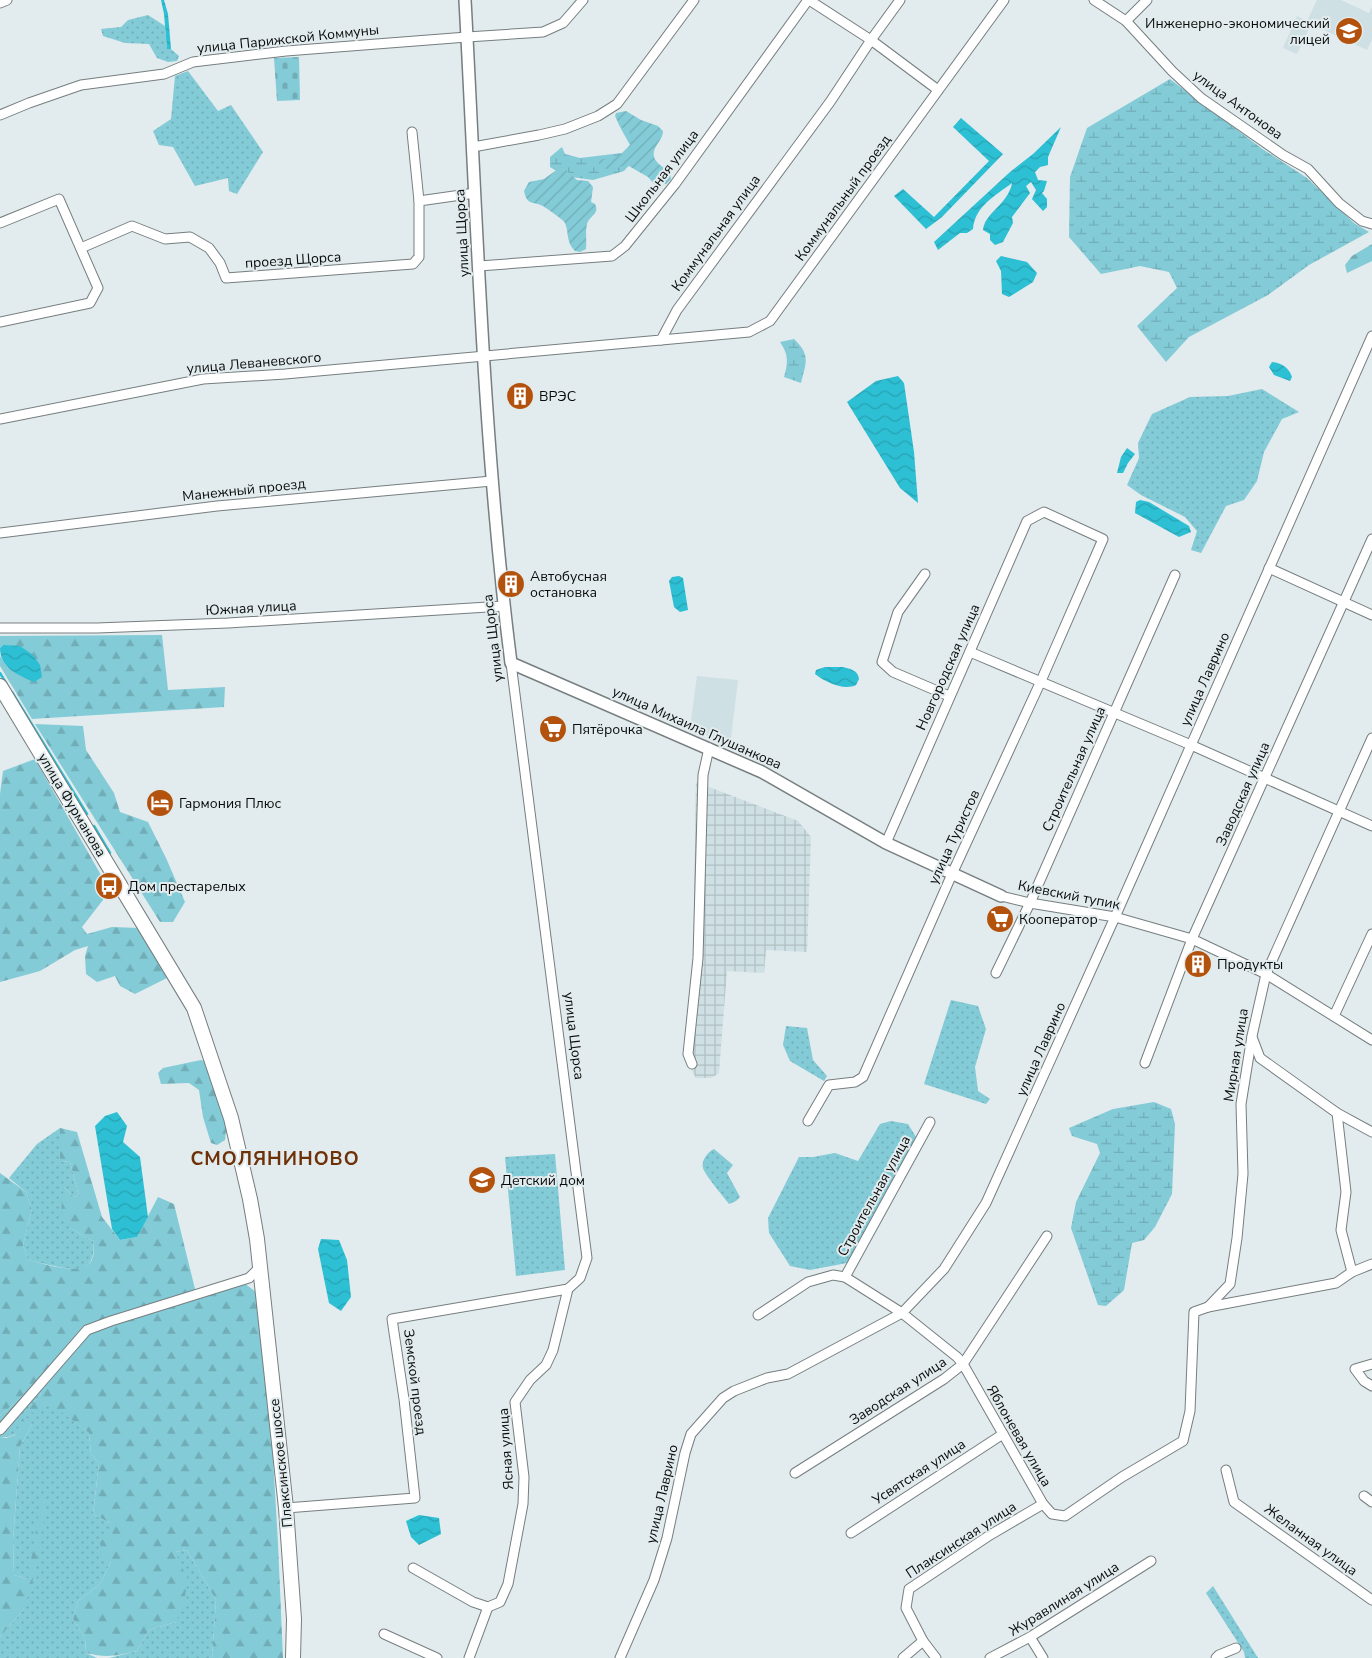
<svg xmlns="http://www.w3.org/2000/svg" width="1372" height="1658" viewBox="0 0 1372 1658" font-family="'Nunito Sans',sans-serif">
  <defs>
    <pattern id="industrial-grid" width="8" height="8" patternUnits="userSpaceOnUse" patternTransform="scale(1.25)"><rect width="8" height="8" fill="#cee0e3"/><path d="M0 4h8M4 0v8" fill="none" stroke="#b0bfc2"/></pattern>
    <pattern id="grass-dots" width="8" height="8" patternUnits="userSpaceOnUse" patternTransform="scale(1.25)"><rect width="8" height="8" fill="#83cbd7"/><path d="M2 2h.1M6 6h.1" fill="none" stroke="#70adb7" stroke-width="1.8" stroke-linecap="round"/></pattern>
    <pattern id="forest-firs" width="22" height="20" patternUnits="userSpaceOnUse" patternTransform="scale(1.25)"><rect width="22" height="20" fill="#83cbd7"/><path d="M5 1l3.5 6h-7zM16 11l3.5 6h-7z" fill="#70adb7"/></pattern>
    <pattern id="wetland-marsh" width="20" height="14" patternUnits="userSpaceOnUse" patternTransform="scale(1.25)"><rect width="20" height="14" fill="#83cbd7"/><path d="M1 5h8M5 5V1M11 12h8M15 12V8" fill="none" stroke="#70adb7"/></pattern>
    <pattern id="cemetery-stones" width="16" height="16" patternUnits="userSpaceOnUse" patternTransform="scale(1.25)"><rect width="16" height="16" fill="#83cbd7"/><path d="M2 7V4a2 2 0 0 1 4 0v3zM10 15v-3a2 2 0 0 1 4 0v3z" fill="#70adb7"/></pattern>
    <pattern id="garden-furrows" width="10" height="10" patternUnits="userSpaceOnUse" patternTransform="scale(1.25)"><rect width="10" height="10" fill="#83cbd7"/><path d="M-1 1l2-2M0 10L10 0M9 11l2-2" fill="none" stroke="#70adb7"/></pattern>
    <pattern id="water-waves" width="16" height="10" patternUnits="userSpaceOnUse" patternTransform="scale(1.25)"><rect width="16" height="10" fill="#2dbfd3"/><path d="M0 5q4-4 8 0t8 0" fill="none" stroke="#27a3b4"/></pattern>
  </defs>
  <rect width="100%" height="100%" fill="#e2ebed"/>
  <g fill="#cee0e3">
    <path d="M1317,0H1341L1369,13L1372,7V39L1367,50L1311,24L1297,54L1283,48L1297,16L1307,21Z"/>
    <path d="M697,676L738,680L730,746L690,728Z"/>
  </g>
  <path fill="url(#industrial-grid)" d="M696,782L798,821L811,837L807,952L766,950L764,973L727,971L719,1073L711,1078H696L683,1054L693,976Z"/>
  <g fill="url(#grass-dots)">
    <path d="M148,15L165,26L167,49H171L179,56L177,61L168,62L157,58L149,44L125,43L103,36L101,29L121,27L128,20Z"/>
    <path d="M188,71L218,111L231,105L263,152L237,194L229,191L228,178L195,186L173,147L159,145L153,131L171,119L175,76Z"/>
    <path d="M1262,389L1299,412L1282,419L1264,452L1257,481L1244,500L1226,506L1201,553L1191,550L1197,531L1185,517L1141,495L1127,485L1139,458L1138,443L1152,414L1190,397L1228,396Z"/>
    <path d="M951,1000L978,1006L986,1029L975,1067L978,1091L990,1099L986,1104L924,1084Z"/>
    <path d="M786,1026L807,1028L813,1060L827,1076L824,1081L790,1061L783,1045Z"/>
    <path d="M891,1121L908,1124L916,1137L847,1263L810,1270L790,1266L769,1233L768,1218L799,1157H813L835,1153L858,1161L880,1124Z"/>
    <path d="M60,1128V1161L70,1162L79,1196L74,1197L64,1187L70,1228L93,1241C95,1252 93,1267 79,1269C71,1271 37,1262 28,1260L23,1245L32,1209L26,1192L9,1178L37,1144Z"/>
    <path d="M714,1149L733,1165L727,1173L740,1197L736,1201L729,1204C723,1196 705,1175 703,1168C701,1160 708,1152 714,1149Z"/>
    <path d="M555,1154L565,1270L516,1276L505,1157Z"/>
    <path d="M33,1386L41,1394L28,1410L50,1402L89,1433L91,1454L99,1463L93,1514L110,1523L111,1561L101,1583L78,1601L73,1619L85,1638L86,1653L97,1658H0V1637L23,1610L41,1499L28,1579L14,1575L13,1540L20,1447L32,1424C22,1430 12,1439 0,1437V1416Z"/>
    <path d="M187,1550L216,1600L212,1658H109L137,1651L149,1630L176,1622L175,1552Z"/>
    <path d="M1213,1586L1258,1658H1245L1244,1652L1206,1593Z"/>
  </g>
  <g fill="url(#forest-firs)">
    <path d="M1372,244V261L1347,273L1345,265L1352,256Z"/>
    <path d="M162,635L168,690L225,687L224,707L32,719L0,666V656L8,668L3,645L0,648V636Z"/>
    <path d="M35,724L83,726L86,750L114,793L120,812L148,822L166,858L185,902L173,922H160Z"/>
    <path d="M35,759L110,891L82,927L87,934L112,927L139,928L169,977L135,994L120,986L115,976L97,982L86,974L85,956L88,946L75,950L40,971L0,982V794L3,771Z"/>
    <path d="M201,1060L208,1062L227,1123L225,1140L217,1145L211,1143L203,1117L199,1090L189,1083L161,1084L158,1073L163,1068Z"/>
    <path d="M60,1128L77,1132L102,1217L120,1240L137,1237L158,1197L174,1204L196,1293L244,1283L256,1292L265,1318L278,1544L283,1658H212L216,1600L187,1550L175,1552L188,1580L183,1606L176,1622L149,1630L137,1651C117,1656 106,1658 86,1653L85,1638L73,1619L78,1601L101,1583L111,1561L102,1557L100,1542L109,1533L110,1523L93,1514L99,1463L91,1454L89,1433L50,1403L37,1415L28,1410L41,1394L33,1386L0,1416V1173L26,1192L32,1209L23,1245L28,1260C52,1265 101,1285 93,1241L70,1228L61,1211L64,1187L74,1197L79,1196L70,1162L60,1161Z"/>
    <path d="M29,1418L32,1424L20,1447L13,1540L14,1575L28,1579L41,1499L47,1501L32,1584L23,1610L0,1637V1437L6,1438L15,1435L22,1419Z"/>
  </g>
  <g fill="url(#wetland-marsh)">
    <path d="M1170,79L1261,148L1307,178L1354,223L1369,232L1309,265L1268,295L1189,337L1166,362L1137,326L1177,288L1169,272L1140,266L1101,274L1069,237L1070,177L1087,128Z"/>
    <path d="M620,127L631,131L633,161L624,171L593,180L564,176L550,167V157L562,147L565,154L580,158L622,153L630,145Z"/>
    <path d="M794,339C811,355 806,363 801,383L784,377C788,363 789,355 780,342Z"/>
    <path d="M1154,1102L1171,1109L1175,1124L1172,1194L1155,1227L1144,1240L1132,1243L1124,1290L1106,1306L1098,1305L1071,1228L1076,1202L1100,1153L1097,1144L1072,1136L1069,1128L1113,1109Z"/>
  </g>
  <path fill="url(#cemetery-stones)" d="M299,57L300,100L277,101L274,58Z"/>
  <g fill="url(#garden-furrows)">
    <path d="M626,111L641,120L658,126L663,131C663,142 647,150 657,162C660,166 666,168 670,173L671,179L666,184L655,185L648,177L627,165C617,167 607,174 599,164V160L622,155L630,149L631,139L629,131L620,127L615,116L616,113Z"/>
    <path d="M558,169L566,170L577,180L588,181L593,187L591,202L595,204C600,214 590,215 587,224C585,232 587,241 586,249L580,252L575,251C566,243 569,232 565,223C564,220 546,208 543,206C533,201 527,206 524,191L529,182L544,179Z"/>
  </g>
  <g fill="url(#water-waves)">
    <path d="M161,0H164L168,14L171,49H167L164,14Z"/>
    <path d="M961,118L1003,154L942,217L926,229L894,196L903,189L934,217L989,161L953,127Z"/>
    <path d="M1061,127L1048,157V165L1040,167L1035,172L1038,180L1047,181L1044,191L1042,193L1047,199V207L1043,211L1032,199L1036,190L1031,182L1026,186L1030,193L1012,217L1013,223L1003,242L995,245L990,240V234L983,230C985,212 1008,205 1012,183C995,196 975,206 973,229L967,233H960L938,250L934,242L1010,172L1033,154Z"/>
    <path d="M1001,256L1027,262L1037,273L1033,282L1009,297L1002,294L1001,271L996,261Z"/>
    <path d="M1272,362C1282,363 1289,368 1292,377L1290,381L1274,375L1269,367Z"/>
    <path d="M898,376L904,383L914,452L918,503L900,488L847,402L876,381Z"/>
    <path d="M1127,448L1135,454L1128,463L1123,473H1117L1121,457Z"/>
    <path d="M1140,500L1149,502L1189,526L1191,532L1179,537L1135,513L1136,502Z"/>
    <path d="M679,576L683,578L688,610L680,612L674,607L669,581L672,577Z"/>
    <path d="M3,645L20,646L33,655L40,665L42,677L34,682C18,675 0,668 0,648Z"/>
    <path d="M843,667C850,669 858,670 859,679L856,685C844,691 825,682 815,674L816,670L825,667Z"/>
    <path d="M117,1112L127,1126L123,1142L140,1157L148,1217L137,1237L120,1240L112,1229L95,1126L105,1116Z"/>
    <path d="M321,1239L339,1240L347,1260L351,1297L341,1311L329,1303L318,1249Z"/>
    <path d="M419,1515L439,1518L441,1534L419,1545L411,1537L406,1521Z"/>
  </g>
  <g fill="none" stroke-linecap="round" stroke-linejoin="round">
    <g stroke="#2dbfd3" stroke-width="2.5">
      <path d="M0,673L6,683"/>
      <path d="M12,692L87,814"/>
      <path d="M94,826L110,853"/>
    </g>
    <g stroke="#767e7f" stroke-width="11">
      <g id="minor">
        <path d="M809,0L871,40L938,90"/>
        <path d="M1094,0L1126,21L1172,71L1201,98L1283,155L1308,169L1339,203L1362,221L1372,224"/>
        <path d="M0,3L7,0"/>
        <path d="M1126,21L1147,0"/>
        <path d="M0,115L29,103L81,85L164,74L193,62L286,51L467,37L543,32L563,23L583,0"/>
        <path d="M412,132L419,201"/>
        <path d="M473,147L539,135L565,129L598,116L617,104L694,0"/>
        <path d="M0,223L59,199L98,288L90,303L0,322"/>
        <path d="M81,248L132,226L165,239L190,237L209,248L220,263L226,278L413,264L419,257V201L475,193"/>
        <path d="M479,266L612,256L625,246L675,184L808,0"/>
        <path d="M661,340L749,332L770,321L1004,0"/>
        <path d="M0,419L203,379L285,374L661,340L677,310L830,102L871,40L900,0"/>
        <path d="M0,533L217,506L492,481"/>
        <path d="M1269,568L1372,615"/>
        <path d="M925,574L898,612L882,662L893,672L949,696"/>
        <path d="M0,628H97L228,623L504,606"/>
        <path d="M970,652L1191,745L1372,826"/>
        <path d="M1001,896L1030,903L1115,917L1192,939L1266,974L1372,1040"/>
        <path d="M996,973L1030,903L1175,575"/>
        <path d="M1334,1016L1372,934"/>
        <path d="M1252,1037L1260,1058L1337,1113L1372,1132"/>
        <path d="M1145,1063L1192,939L1372,539"/>
        <path d="M692,1064L688,1054L698,958L703,775L709,748"/>
        <path d="M1337,1113L1346,1192L1341,1230L1352,1272"/>
        <path d="M808,1121L829,1085L855,1082L863,1077L952,874L1041,681L1103,539L1044,512L1027,521C980,628 933,735 886,843"/>
        <path d="M845,1277L902,1313L957,1357L963,1364L1043,1504L1052,1514L1065,1516L1122,1477L1183,1441L1190,1411L1194,1312L1208,1307L1230,1284L1237,1238L1243,1174L1241,1104L1252,1036L1266,974L1372,738"/>
        <path d="M1208,1307L1336,1283L1352,1272L1372,1264"/>
        <path d="M758,1315L808,1282L833,1275L845,1277L930,1122"/>
        <path d="M1372,1364L1355,1369L1364,1381L1372,1386"/>
        <path d="M0,1430L87,1330L111,1321L249,1278L260,1267"/>
        <path d="M1226,1470L1234,1502L1372,1600"/>
        <path d="M795,1473L944,1379L963,1364L1047,1236"/>
        <path d="M1364,1496L1372,1502"/>
        <path d="M286,1508L415,1498L404,1399L392,1319L568,1289"/>
        <path d="M851,1533L1003,1434"/>
        <path d="M413,1568L473,1602L488,1607"/>
        <path d="M488,1607L500,1602L508,1584L523,1504L524,1477L515,1402L530,1380L546,1365L553,1350L568,1289L580,1278L587,1258L511,663"/>
        <path d="M384,1634L437,1658"/>
        <path d="M1030,1637L1043,1658"/>
        <path d="M469,1658L488,1607"/>
        <path d="M620,1658L654,1580L667,1538L685,1453L691,1434L723,1398L734,1391L767,1378L788,1374L902,1313L944,1269L986,1203L1115,917L1372,336"/>
        <path d="M903,1658L923,1641"/>
        <path d="M936,1658L923,1641L906,1608L909,1589L990,1535L1043,1504"/>
        <path d="M990,1658L1030,1637L1151,1561"/>
        <path d="M1216,1658L1219,1655L1236,1648"/>
      </g>
    </g>
    <g stroke="#767e7f" stroke-width="14">
      <path id="tertiary" d="M465,0C477,221 483,443 511,663L762,772L886,843L1001,896"/>
    </g>
    <g stroke="#767e7f" stroke-width="16">
      <path id="secondary" d="M0,686L194,1008L231,1118L250,1199L257,1239L286,1508L294,1619L293,1658"/>
    </g>
    <use href="#minor" stroke="#fff" stroke-width="9"/>
    <use href="#tertiary" stroke="#fff" stroke-width="11"/>
    <use href="#secondary" stroke="#fff" stroke-width="14"/>
  </g>
  <defs>
    <g id="school-disc" transform="scale(1.4375)"><circle r="9.5" fill="#b3520d" stroke="#e2ebed"/><path d="M0-5L7-2L0 1L-7-2ZM-4 1L0 2.5L4 1V4Q0 6-4 4Z" fill="#fff"/></g>
    <g id="building-disc" transform="scale(1.4375)"><circle r="9.5" fill="#b3520d" stroke="#e2ebed"/><path d="M-4-6H4V6H1V3H-1V6H-4ZM-2.5-4.3h1.7v1.8h-1.7ZM.8-4.3h1.7v1.8H.8ZM-2.5-1h1.7V.8h-1.7ZM.8-1h1.7V.8H.8Z" fill="#fff"/></g>
    <g id="supermarket-disc" transform="scale(1.4375)"><circle r="9.5" fill="#b3520d" stroke="#e2ebed"/><path d="M-6-5.5h2.5l.6 2H6L4.5 2H-2.5L-4.4-4H-6ZM-1.5 3.2a1.3 1.3 0 1 0 .1 0ZM3 3.2a1.3 1.3 0 1 0 .1 0Z" fill="#fff"/></g>
    <g id="hotel-disc" transform="scale(1.4375)"><circle r="9.5" fill="#b3520d" stroke="#e2ebed"/><path d="M-6-4.5h1.5V1H6V5H4.5V3h-9V5H-6ZM-4 0a1.8 1.8 0 1 1 3.6 0ZM.5 0V-2.5h3Q6-2.5 6 0Z" fill="#fff"/></g>
    <g id="bus-disc" transform="scale(1.4375)"><circle r="9.5" fill="#b3520d" stroke="#e2ebed"/><path d="M-5-6H5V4H4V6H2V4H-2V6H-4V4H-5ZM-3.5-4V0h7V-4ZM-3.5 1.2v1.5H-2V1.2ZM2 1.2v1.5H3.5V1.2Z" fill="#fff"/></g>
  </defs>
  <g fill-rule="evenodd">
    <use href="#school-disc" x="1349" y="31"/>
    <use href="#building-disc" x="520" y="396"/>
    <use href="#building-disc" x="511" y="584"/>
    <use href="#supermarket-disc" x="553" y="729"/>
    <use href="#hotel-disc" x="160" y="803"/>
    <use href="#bus-disc" x="109" y="886"/>
    <use href="#supermarket-disc" x="1000" y="919"/>
    <use href="#building-disc" x="1198" y="964"/>
    <use href="#school-disc" x="482" y="1180"/>
  </g>
  <g text-anchor="middle" dominant-baseline="central" stroke-width="4" stroke-linejoin="round" paint-order="stroke">
    <g font-size="14" fill="#090c0c" stroke="#e2ebed" text-anchor="start">
      <text x="1330" y="23" text-anchor="end">Инженерно-экономический<tspan x="1330" dy="16">лицей</tspan></text>
      <text x="539" y="396">ВРЭС</text>
      <text x="530" y="576">Автобусная<tspan x="530" dy="16">остановка</tspan></text>
      <text x="572" y="729">Пятёрочка</text>
      <text x="179" y="803">Гармония Плюс</text>
      <text x="128" y="886">Дом престарелых</text>
      <text x="1019" y="919">Кооператор</text>
      <text x="1217" y="964">Продукты</text>
      <text x="501" y="1180">Детский дом</text>
    </g>
    <g font-size="14" fill="#090c0c" stroke="#e2ebed">
      <text transform="translate(288 39) rotate(-6)">улица Парижской Коммуны</text>
      <text transform="translate(1238 105) rotate(36)">улица Антонова</text>
      <text transform="translate(662 176) rotate(-53)">Школьная улица</text>
      <text transform="translate(843 198) rotate(-54)">Коммунальный проезд</text>
      <text transform="translate(462 233) rotate(-93)">улица Щорса</text>
      <text transform="translate(716 233) rotate(-54)">Коммунальная улица</text>
      <text transform="translate(293 260) rotate(-4)">проезд Щорса</text>
      <text transform="translate(254 363) rotate(-5)">улица Леваневского</text>
      <text transform="translate(244 490) rotate(-6)">Манежный проезд</text>
      <text transform="translate(251 608) rotate(-3)">Южная улица</text>
      <text transform="translate(493 638) rotate(-97)">улица Щорса</text>
      <text transform="translate(948 667) rotate(-66)">Новгородская улица</text>
      <text transform="translate(1205 679) rotate(-66)">улица Лаврино</text>
      <text transform="translate(697 728) rotate(24)">улица Михаила Глушанкова</text>
      <text transform="translate(1074 769) rotate(-66)">Строительная улица</text>
      <text transform="translate(1243 794) rotate(-66)">Заводская улица</text>
      <text transform="translate(72 805) rotate(59)">улица Фурманова</text>
      <text transform="translate(954 837) rotate(-65)">улица Туристов</text>
      <text transform="translate(1069 895) rotate(11)">Киевский тупик</text>
      <text transform="translate(574 1036) rotate(83)">улица Щорса</text>
      <text transform="translate(1041 1049) rotate(-66)">улица Лаврино</text>
      <text transform="translate(1236 1055) rotate(-81)">Мирная улица</text>
      <text transform="translate(874 1196) rotate(-61)">Строительная улица</text>
      <text transform="translate(415 1382) rotate(83)">Земской проезд</text>
      <text transform="translate(898 1391) rotate(-33)">Заводская улица</text>
      <text transform="translate(1019 1436) rotate(60)">Яблоневая улица</text>
      <text transform="translate(506 1449) rotate(-94)">Ясная улица</text>
      <text transform="translate(281 1463) rotate(-96)">Плаксинское шоссе</text>
      <text transform="translate(919 1472) rotate(-33)">Усвятская улица</text>
      <text transform="translate(662 1494) rotate(-77)">улица Лаврино</text>
      <text transform="translate(961 1540) rotate(-33)">Плаксинская улица</text>
      <text transform="translate(1311 1540) rotate(36)">Желанная улица</text>
      <text transform="translate(1064 1599) rotate(-32)">Журавлиная улица</text>
    </g>
    <g font-size="19" font-weight="bold" letter-spacing="1" fill="#6e3107" stroke="#e2ebed">
      <text x="275" y="1159">СМОЛЯНИНОВО</text>
    </g>
  </g>
</svg>
